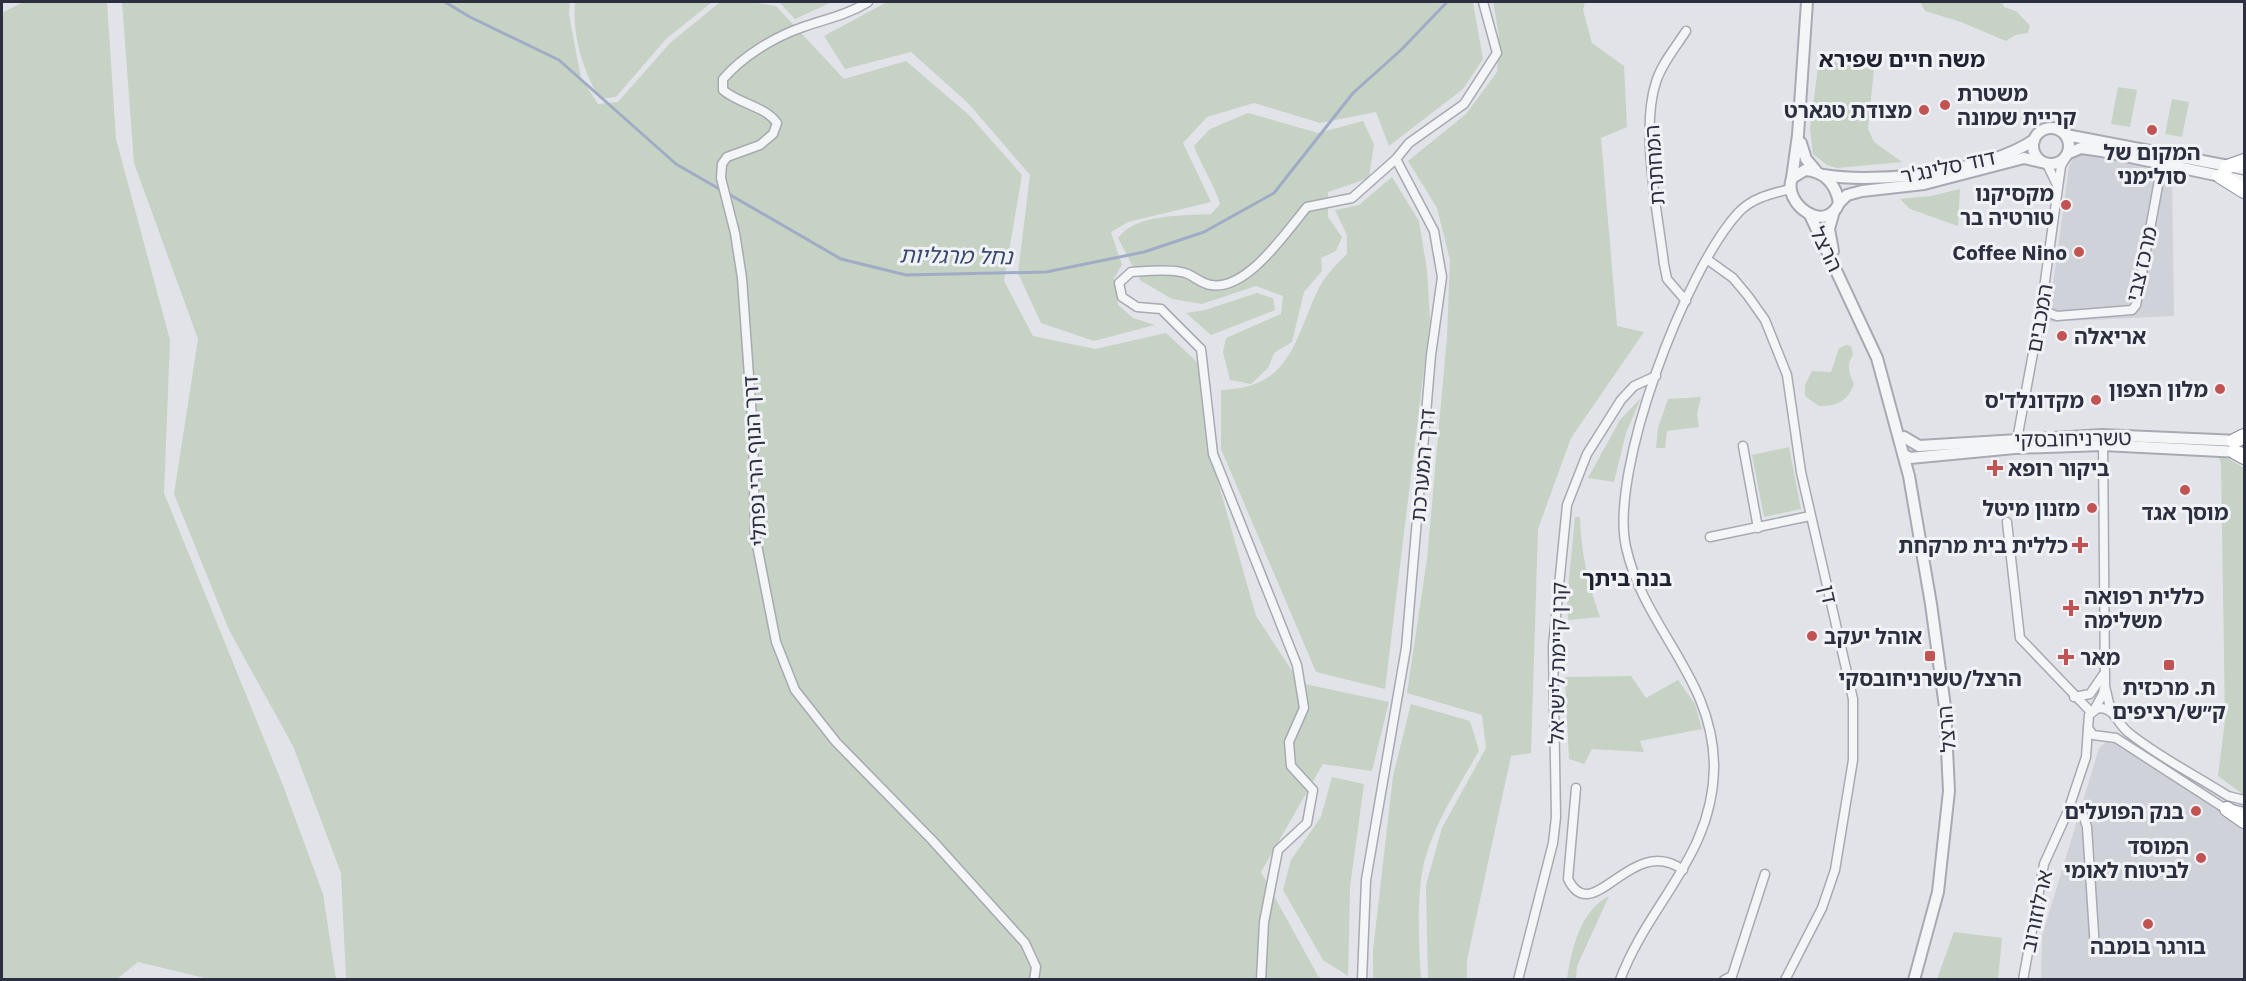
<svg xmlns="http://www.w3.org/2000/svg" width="2246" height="981" viewBox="0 0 2246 981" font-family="'IBM Plex Sans','Noto Sans Hebrew',sans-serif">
  <rect width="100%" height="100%" fill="#e2e3e9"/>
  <g fill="#d0d2da">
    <path d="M2088,152L2172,171L2174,316L2045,322L2051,299L2069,167L2076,154Z"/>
    <path d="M2110,739L2187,785L2228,814L2244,831V979L2041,980L2042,936L2099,748Z"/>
  </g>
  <g fill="#c5d2c4">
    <path d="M23,2H107L116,139L170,340L164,493L284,788L323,894L336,979H209L138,962L117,979H2V13Z"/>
    <path d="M122,2H570L569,15L581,78L598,104L618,102L670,43L720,2H751L776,6L844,79L906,61L969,115L1022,175L1004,281L1033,336L1095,349L1166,333L1198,363L1209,450L1256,616L1300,683L1389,702L1372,771L1323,764L1261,872L1318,976L1323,979H346L341,873L293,746L229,630L174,494L198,339L134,163Z"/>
    <path d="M575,2H712L666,39L616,97L600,99C583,71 572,35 575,2Z"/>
    <path d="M779,2H832L795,19Z"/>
    <path d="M887,2H1473L1483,59L1463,89L1389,146L1376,112L1320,123L1254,103L1207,117L1183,143L1211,202L1128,222L1111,232L1122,265L1114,278L1118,305L1133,318L1155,325L1094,341L1041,323L1018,273L1030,175L968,103L911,52L845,69L824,36Z"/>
    <path d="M1493,2H1585L1583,10L1592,43L1624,66L1627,127L1601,138L1617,326L1644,332L1571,438L1538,529L1531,753L1511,756L1467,960V979H1428L1426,885L1442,828L1486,748L1482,715L1407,693L1427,559L1447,337L1450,260L1437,208L1408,161L1466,114L1497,72L1499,36Z"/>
    <path d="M1920,2H2002L2004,7L2016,11L2030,26L2028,33L2015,35L2006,41L1961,22L1925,11Z"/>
    <path d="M1819,60L1874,69L1868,129L1874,142L1902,162L1837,168L1827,165L1813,154L1810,129Z"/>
    <path d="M2118,87L2137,90L2130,127L2111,124Z"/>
    <path d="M2172,99L2189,102L2182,137L2165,134Z"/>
    <path d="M1248,113L1318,133L1363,121L1374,144L1369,178L1328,192V217L1342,237L1336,251L1321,258L1322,271L1304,292L1292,342L1274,353L1268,368L1251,384L1230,380L1223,352L1226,338L1281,314L1283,296L1256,286L1202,304L1172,299L1140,280L1118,238C1137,213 1182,216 1211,214L1220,204C1214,183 1201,166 1194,146L1210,129Z"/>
    <path d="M1392,177L1419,221L1427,270L1430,320L1385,689L1316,672L1221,449V390C1288,388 1293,346 1316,294C1323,278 1335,265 1347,254V235L1335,210L1359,205Z"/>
    <path d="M1960,189L1958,226L1910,209L1900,199L1931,196Z"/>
    <path d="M1257,293L1273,298L1275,310L1211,335L1186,313L1205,310Z"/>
    <path d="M1846,345L1851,346L1853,355C1846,364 1849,374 1854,384C1848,401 1836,407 1819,406L1805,396V385L1812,371L1831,372L1839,348Z"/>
    <path d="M1701,397L1697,414L1699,427L1667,431L1665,448H1656L1658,428L1668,399Z"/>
    <path d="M1641,398L1626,433L1614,482L1588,478L1620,420Z"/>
    <path d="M1789,447L1801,509L1764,517L1752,455Z"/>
    <path d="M2219,457L2229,459L2244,468V795L2218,776L2225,720L2221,464Z"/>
    <path d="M1575,517H1580C1581,553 1588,583 1600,617L1568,620L1567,598Z"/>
    <path d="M1631,676L1646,698L1678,680L1695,704L1702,729L1640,741L1644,752L1592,749L1584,764L1569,759L1565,677Z"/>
    <path d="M1411,704L1470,721L1479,751C1459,786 1434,823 1424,863C1416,897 1419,945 1421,979H1373V950L1393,776Z"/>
    <path d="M1332,777L1364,784L1350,887L1348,976L1323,960L1283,890L1291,860L1321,817Z"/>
    <path d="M1609,896L1577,966L1576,979H1567C1572,948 1580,911 1609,896Z"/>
    <path d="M1954,932L2002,938L1998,979H1937Z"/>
  </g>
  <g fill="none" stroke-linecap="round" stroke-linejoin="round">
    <g stroke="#a0acc5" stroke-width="3">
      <path d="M445,2L470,17L559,60L676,164L721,190"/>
      <path d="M727,193L841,259L906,275L1046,272L1144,252L1204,232L1274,193L1353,93L1401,50L1447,2"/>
    </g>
    <g stroke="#a7a9b3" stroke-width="11">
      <g id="minor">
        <path d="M868,2C847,15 826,19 803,27C774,37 743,56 723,79V90C739,104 765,106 777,123L773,134L760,145L727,157L722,164L721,178L735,233L742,278L753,432L755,535L776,642L795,690L836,742L932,840L1025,943L1036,967L1034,980"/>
        <path d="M2047,164L2057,185"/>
        <path d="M1708,260L1733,278L1748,296L1765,320L1787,375L1801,472L1853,699V760L1835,870L1822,908L1785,980"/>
        <path d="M1686,301L1667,279L1664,264C1658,214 1640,130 1656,82C1662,63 1676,47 1686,31"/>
        <path d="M2041,310L2057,316L2132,310L2136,305L2162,164"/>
        <path d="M2016,445L2041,310L2061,166L2065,159"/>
        <path d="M1743,446L1758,528"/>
        <path d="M2007,522L2020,638L2091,712"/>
        <path d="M1710,537L1810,516"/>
        <path d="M2105,686L2111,712"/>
        <path d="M2074,697L2090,694L2103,675"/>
        <path d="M2094,710L2103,694L2105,683L2103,441"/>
        <path d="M1576,788L1568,879C1593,930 1631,832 1683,870"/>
        <path d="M2244,800L2228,796C2195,775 2159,757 2129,733C2117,724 2115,707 2098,708L2089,715L2088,728L2093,735L2116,738L2221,806L2244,812"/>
        <path d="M2068,811L2084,817L2087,827L2095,949"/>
        <path d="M1261,980L1264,922L1278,850L1307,823L1313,790L1291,766L1289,742L1304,708L1297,665L1213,454L1201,349L1161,309L1137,307L1122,297L1119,283L1131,272C1147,271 1165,269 1181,272C1192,273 1200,284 1211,285C1247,291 1286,232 1307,207L1352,198L1396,159"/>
        <path d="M1362,980L1366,880L1406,648L1431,355L1442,277L1434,231L1396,159L1409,143L1464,104L1497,53L1483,2"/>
        <path d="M1518,980L1553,843L1556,817L1553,646L1567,505L1587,454L1621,400L1634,386L1656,376"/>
        <path d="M1620,980C1649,902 1713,856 1714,767C1714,678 1644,629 1626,547C1609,471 1685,271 1738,213C1752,198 1770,194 1790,189"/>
        <path d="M1724,980L1732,976L1765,874"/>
        <path d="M2023,980L2044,864L2068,811L2086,757L2088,728"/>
      </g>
    </g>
    <g stroke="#a7a9b3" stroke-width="14">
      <g id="tertiary">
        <circle cx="2051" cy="146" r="18"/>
        <path d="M2066,135L2244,169"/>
        <path d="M1801,143L1806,159L1816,171"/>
        <path d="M2069,153L2081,148L2102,151L2244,181"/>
        <path d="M1805,170C1824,171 1836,184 1839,203C1826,235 1782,204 1792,178Z"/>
        <path d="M1823,175C1878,184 1987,172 2034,140"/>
        <path d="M1792,178L1798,135L1807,2"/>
        <path d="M1839,203L1847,195L1862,191L1924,184L2024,158L2041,162"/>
        <path d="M1810,215L1877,358L1909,476L1931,604L1945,707L1949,791L1938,892L1914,980"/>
        <path d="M1833,251L1829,229L1834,211"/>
        <path d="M1904,437L1919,446L2102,435L2239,441"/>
        <path d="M1903,454L1910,458L2015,448L2103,445L2240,452"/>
      </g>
    </g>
    <g stroke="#8a8f9e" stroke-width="16">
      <g id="trunk">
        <path d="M2227,167L2244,161"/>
        <path d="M2220,176L2244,191"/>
        <path d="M2234,441L2244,436"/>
        <path d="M2235,452L2244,457"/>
        <path d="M2227,809L2244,821"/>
      </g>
    </g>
    <use href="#minor" stroke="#f4f5f7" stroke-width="8"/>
    <use href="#tertiary" stroke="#f4f5f7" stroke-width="10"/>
    <use href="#trunk" stroke="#fff" stroke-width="14"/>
  </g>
  <g fill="#c15453" stroke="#f1f2f6" stroke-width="2">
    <circle cx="1945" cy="105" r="6"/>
    <circle cx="1924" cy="110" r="6"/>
    <circle cx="2152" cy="130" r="6"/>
    <circle cx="2066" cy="205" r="6"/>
    <circle cx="2079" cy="252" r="6"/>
    <circle cx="2062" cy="336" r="6"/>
    <circle cx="2220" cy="389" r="6"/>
    <circle cx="2096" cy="400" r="6"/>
    <path d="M1992 459h6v6h6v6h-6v6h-6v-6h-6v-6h6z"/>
    <circle cx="2185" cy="490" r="6"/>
    <circle cx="2092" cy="508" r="6"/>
    <path d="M2077 536h6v6h6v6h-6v6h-6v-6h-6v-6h6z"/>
    <path d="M2068 599h6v6h6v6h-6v6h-6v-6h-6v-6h6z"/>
    <circle cx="1812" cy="636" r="6"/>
    <rect x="1924" y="650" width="12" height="12" rx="3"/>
    <path d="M2063 648h6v6h6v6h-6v6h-6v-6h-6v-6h6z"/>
    <rect x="2163" y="659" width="12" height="12" rx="3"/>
    <circle cx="2196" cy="811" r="6"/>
    <circle cx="2201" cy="858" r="6"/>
    <circle cx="2148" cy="924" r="6"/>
  </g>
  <g text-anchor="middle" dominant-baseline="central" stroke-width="6" stroke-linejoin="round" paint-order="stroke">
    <g font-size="21" font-weight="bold" fill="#2b2f3f" stroke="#f1f2f6" text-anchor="end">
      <text x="1957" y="93" text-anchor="start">משטרת<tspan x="1957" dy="24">קריית שמונה</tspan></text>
      <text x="1912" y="110">מצודת טגארט</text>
      <text x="2152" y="152" text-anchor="middle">המקום של<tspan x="2152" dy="24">סולימני</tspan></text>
      <text x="2054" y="193">מקסיקנו<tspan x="2054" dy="24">טורטיה בר</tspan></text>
      <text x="2067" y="252">Coffee Nino</text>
      <text x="2074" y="336" text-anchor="start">אריאלה</text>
      <text x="2208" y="389">מלון הצפון</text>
      <text x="2084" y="400">מקדונלד'ס</text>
      <text x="2008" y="468" text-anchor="start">ביקור רופא</text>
      <text x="2080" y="508">מזנון מיטל</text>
      <text x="2185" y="512" text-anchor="middle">מוסך אגד</text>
      <text x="2068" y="545">כללית בית מרקחת</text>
      <text x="2084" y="596" text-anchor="start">כללית רפואה<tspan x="2084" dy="24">משלימה</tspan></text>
      <text x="1824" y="636" text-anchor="start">אוהל יעקב</text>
      <text x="2080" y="657" text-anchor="start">מאר</text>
      <text x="1930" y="678" text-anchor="middle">הרצל/טשרניחובסקי</text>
      <text x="2169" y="687" text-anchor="middle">ת. מרכזית<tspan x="2169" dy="24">ק״ש/רציפים</tspan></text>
      <text x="2184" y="811">בנק הפועלים</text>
      <text x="2189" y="846">המוסד<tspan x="2189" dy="24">לביטוח לאומי</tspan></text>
      <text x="2148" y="946" text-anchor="middle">בורגר בומבה</text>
    </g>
    <g font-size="21" fill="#2b2f3f" stroke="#f1f2f6">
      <text transform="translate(1654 165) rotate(-94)">המחתרת</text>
      <text transform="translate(1948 166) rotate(-12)">דוד סלינג'ר</text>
      <text transform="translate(1827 249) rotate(64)">הרצל</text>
      <text transform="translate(2141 264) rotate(-77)">מרכז צבי</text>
      <text transform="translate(2039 318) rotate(-80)">המכבים</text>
      <text transform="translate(2073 438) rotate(-1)">טשרניחובסקי</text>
      <text transform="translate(754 461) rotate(-93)">דרך הנוף הרי נפתלי</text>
      <text transform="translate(1422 465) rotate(-85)">דרך המערכת</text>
      <text transform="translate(1829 594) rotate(77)">דן</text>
      <text transform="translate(1557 663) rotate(-89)">קרן קיימת לישראל</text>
      <text transform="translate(1946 729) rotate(-95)">הרצל</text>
      <text transform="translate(2036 911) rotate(-78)">ארלוזורוב</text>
    </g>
    <g font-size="22" font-weight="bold" fill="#1d2130" stroke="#f1f2f6">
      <text x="1902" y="58">משה חיים שפירא</text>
      <text x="1627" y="577">בנה ביתך</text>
    </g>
    <g font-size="22" font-style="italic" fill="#3a496f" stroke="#f1f2f6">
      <text transform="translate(956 255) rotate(1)">נחל מרגליות</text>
    </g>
  </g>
  <rect width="2246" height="981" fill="none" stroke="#2b2f3f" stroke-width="6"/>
</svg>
